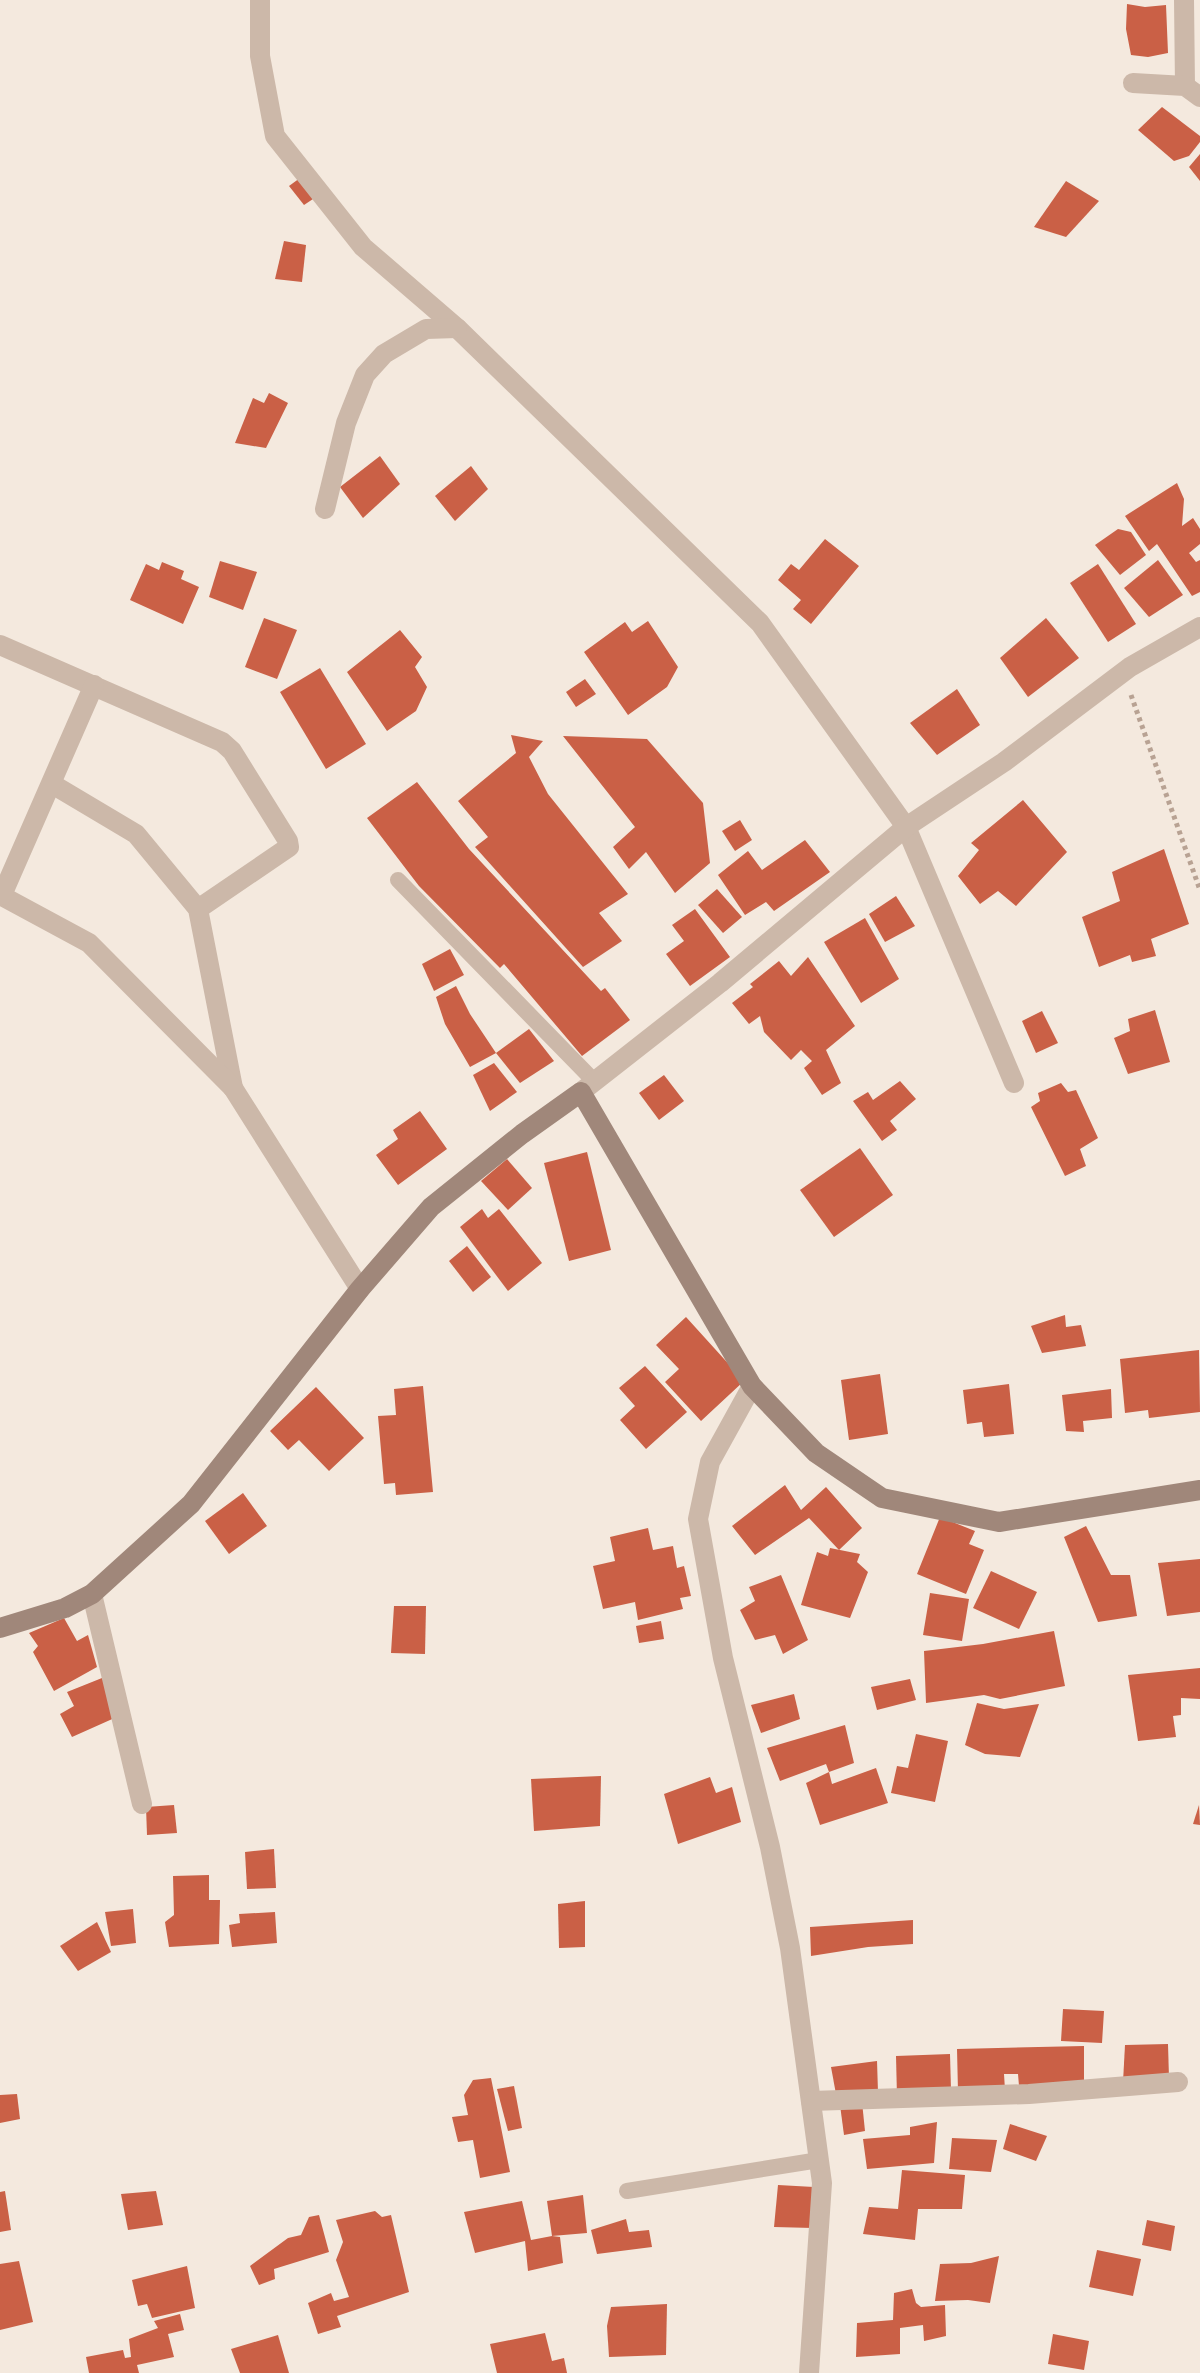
<svg xmlns="http://www.w3.org/2000/svg" width="1200" height="2373" viewBox="0 0 1200 2373" font-family="'Golos Text',sans-serif">
  <rect width="100%" height="100%" fill="#f4e9de"/>
  <g fill="#ca6046">
    <path d="M1127,4L1145,7L1166,5L1168,53L1148,57L1131,55L1126,29Z"/>
    <path d="M1162,107L1200,136V142L1189,156L1174,161L1138,130Z"/>
    <path d="M1200,154V181L1189,167Z"/>
    <path d="M300,178L316,197L304,205L289,186Z"/>
    <path d="M1066,181L1099,201L1066,237L1034,227Z"/>
    <path d="M284,241L306,245L302,282L275,279Z"/>
    <path d="M269,393L288,403L266,448L235,443L253,398L264,403Z"/>
    <path d="M380,456L400,484L363,518L340,487Z"/>
    <path d="M471,466L488,489L455,521L435,496Z"/>
    <path d="M1177,483L1184,499L1182,526L1193,518L1200,529V544L1189,553L1196,562L1200,560V592L1192,596L1157,544L1149,551L1125,516Z"/>
    <path d="M1118,529L1131,532L1146,555L1120,575L1095,545Z"/>
    <path d="M825,539L859,566L811,624L793,609L801,600L778,580L791,564L799,570Z"/>
    <path d="M1158,560L1183,595L1149,617L1124,588Z"/>
    <path d="M220,561L257,572L243,610L209,597Z"/>
    <path d="M162,562L184,571L181,579L199,587L183,624L130,600L146,564L159,570Z"/>
    <path d="M1098,564L1136,624L1108,642L1070,583Z"/>
    <path d="M264,618L297,630L277,679L245,667Z"/>
    <path d="M1046,618L1079,658L1028,697L1000,658Z"/>
    <path d="M648,621L678,667L667,687L628,715L584,652L625,622L632,632Z"/>
    <path d="M400,630L422,657L415,667L427,687L416,711L387,731L347,672Z"/>
    <path d="M320,668L366,744L326,769L280,692Z"/>
    <path d="M585,679L596,694L576,707L566,692Z"/>
    <path d="M957,689L980,725L937,755L910,723Z"/>
    <path d="M511,735L543,741L529,757L548,794L628,894L599,913L622,941L583,967L475,847L488,837L458,801L516,753Z"/>
    <path d="M563,736L647,739L703,803L710,863L675,893L646,852L629,869L613,847L635,827Z"/>
    <path d="M417,782L469,849L601,991L605,988L630,1020L582,1056L504,964L500,968L419,886L367,818Z"/>
    <path d="M1023,800L1067,852L1016,906L998,891L980,904L958,876L979,850L971,843Z"/>
    <path d="M740,820L752,840L735,851L722,831Z"/>
    <path d="M805,840L830,872L774,911L766,902L745,915L718,875L748,851L762,870Z"/>
    <path d="M1164,849L1189,924L1151,939L1156,956L1132,962L1130,955L1099,967L1082,917L1120,901L1112,872Z"/>
    <path d="M717,889L742,917L723,933L698,905Z"/>
    <path d="M896,896L915,926L885,942L869,914Z"/>
    <path d="M695,909L730,957L690,986L666,954L684,941L672,925Z"/>
    <path d="M865,918L899,979L861,1003L824,942Z"/>
    <path d="M450,949L464,975L434,991L422,964Z"/>
    <path d="M808,957L855,1026L826,1050L841,1083L822,1095L804,1068L812,1061L801,1050L791,1060L764,1032L760,1016L749,1024L732,1003L753,987L750,984L779,961L791,976Z"/>
    <path d="M456,986L470,1014L496,1053L470,1067L445,1024L436,997Z"/>
    <path d="M1155,1010L1170,1062L1128,1074L1114,1038L1130,1031L1128,1019Z"/>
    <path d="M1042,1011L1058,1043L1036,1053L1022,1021Z"/>
    <path d="M529,1029L554,1061L520,1083L496,1053Z"/>
    <path d="M494,1063L517,1092L490,1111L473,1075Z"/>
    <path d="M664,1075L684,1101L659,1120L639,1093Z"/>
    <path d="M900,1081L916,1099L890,1121L897,1130L882,1141L853,1101L868,1092L873,1100Z"/>
    <path d="M1061,1083L1068,1092L1076,1090L1098,1138L1080,1149L1086,1166L1065,1176L1031,1107L1040,1101L1038,1093Z"/>
    <path d="M420,1111L447,1149L398,1185L376,1155L398,1139L393,1130Z"/>
    <path d="M860,1148L893,1195L834,1237L800,1190Z"/>
    <path d="M587,1152L611,1250L569,1261L544,1163Z"/>
    <path d="M507,1159L532,1188L508,1210L481,1181Z"/>
    <path d="M482,1209L488,1218L499,1209L542,1263L508,1291L460,1227Z"/>
    <path d="M467,1246L491,1277L473,1292L449,1261Z"/>
    <path d="M1065,1315L1066,1327L1081,1325L1086,1346L1042,1353L1031,1326Z"/>
    <path d="M686,1317L744,1381L701,1421L665,1382L679,1369L656,1345Z"/>
    <path d="M1199,1350L1200,1412L1149,1418L1148,1410L1125,1413L1120,1359Z"/>
    <path d="M645,1366L687,1412L646,1449L620,1420L635,1406L619,1388Z"/>
    <path d="M880,1374L888,1434L849,1440L841,1380Z"/>
    <path d="M1009,1384L1014,1434L984,1437L982,1422L967,1424L963,1390Z"/>
    <path d="M423,1386L433,1492L396,1495L395,1483L384,1484L378,1416L396,1415L394,1389Z"/>
    <path d="M316,1387L364,1438L329,1471L299,1440L288,1450L270,1431Z"/>
    <path d="M1111,1389L1112,1418L1083,1421L1084,1432L1066,1431L1062,1395Z"/>
    <path d="M785,1485L801,1510L826,1487L862,1528L839,1550L809,1518L755,1555L732,1526Z"/>
    <path d="M243,1493L267,1526L229,1554L205,1521Z"/>
    <path d="M940,1517L975,1531L969,1544L984,1550L966,1594L917,1574Z"/>
    <path d="M1086,1526L1111,1575H1130L1137,1616L1098,1622L1064,1537Z"/>
    <path d="M648,1528L653,1550L673,1546L677,1568L684,1566L691,1596L680,1598L683,1609L638,1620L635,1602L603,1609L593,1566L615,1561L610,1537Z"/>
    <path d="M830,1548L860,1554L857,1562L868,1572L850,1618L801,1605L817,1552L828,1556Z"/>
    <path d="M1200,1559V1612L1167,1616L1158,1563Z"/>
    <path d="M991,1571L1037,1592L1019,1629L973,1608Z"/>
    <path d="M781,1575L808,1640L783,1654L775,1635L755,1640L740,1610L755,1601L749,1587Z"/>
    <path d="M930,1593L969,1599L962,1641L923,1635Z"/>
    <path d="M394,1606H426L425,1654L391,1653Z"/>
    <path d="M64,1618L77,1641L88,1635L97,1667L54,1691L33,1652L38,1646L29,1633Z"/>
    <path d="M661,1621L664,1639L639,1643L636,1626Z"/>
    <path d="M1054,1631L1065,1686L1000,1699L984,1695L926,1703L924,1651L983,1644Z"/>
    <path d="M1200,1668V1699L1181,1698V1715L1173,1716L1176,1737L1138,1741L1128,1675Z"/>
    <path d="M102,1678L119,1716L72,1737L60,1714L74,1706L67,1692Z"/>
    <path d="M910,1679L916,1700L877,1710L871,1687Z"/>
    <path d="M794,1694L800,1719L761,1733L751,1705Z"/>
    <path d="M977,1703L1004,1709L1039,1704L1020,1757L985,1754L965,1745Z"/>
    <path d="M845,1725L854,1763L829,1772L826,1764L780,1781L767,1748Z"/>
    <path d="M916,1734L948,1741L935,1802L891,1793L897,1766L908,1768Z"/>
    <path d="M876,1768L888,1803L820,1825L806,1783L829,1772L832,1784Z"/>
    <path d="M601,1776L600,1826L534,1831L531,1779Z"/>
    <path d="M710,1777L716,1793L732,1787L741,1822L678,1844L664,1794Z"/>
    <path d="M174,1805L177,1833L147,1835L146,1807Z"/>
    <path d="M1199,1805L1200,1825L1193,1824Z"/>
    <path d="M274,1849L276,1888L247,1889L245,1852Z"/>
    <path d="M209,1875V1900H220L219,1944L169,1947L165,1922L174,1915L173,1876Z"/>
    <path d="M585,1901V1947L559,1948L558,1904Z"/>
    <path d="M133,1909L136,1943L111,1946L105,1912Z"/>
    <path d="M275,1912L277,1943L232,1947L229,1925L240,1923L239,1914Z"/>
    <path d="M913,1920V1944L868,1947L811,1956L810,1927Z"/>
    <path d="M97,1922L111,1952L78,1971L60,1946Z"/>
    <path d="M1063,2009L1104,2011L1102,2043L1061,2041Z"/>
    <path d="M1168,2044L1169,2078L1123,2082L1125,2045Z"/>
    <path d="M1084,2046V2084L1019,2086L1018,2074H1004L1005,2090L958,2092L957,2049Z"/>
    <path d="M950,2054L951,2090L897,2097L896,2056Z"/>
    <path d="M877,2061L878,2093L836,2094L831,2067Z"/>
    <path d="M491,2078L510,2172L480,2178L473,2140L458,2142L452,2117L468,2115L464,2095L473,2080Z"/>
    <path d="M514,2086L522,2128L508,2131L497,2089Z"/>
    <path d="M17,2094L20,2119L0,2123V2095Z"/>
    <path d="M862,2102L865,2131L844,2135L840,2105Z"/>
    <path d="M937,2122L934,2163L867,2169L863,2139L910,2135V2127Z"/>
    <path d="M1010,2124L1047,2136L1036,2161L1003,2149Z"/>
    <path d="M952,2138L997,2140L991,2172L949,2169Z"/>
    <path d="M902,2170L965,2175L962,2209H918L915,2240L863,2234L869,2207L898,2209Z"/>
    <path d="M778,2185L814,2187L813,2228L774,2227Z"/>
    <path d="M5,2191L11,2230L0,2232V2192Z"/>
    <path d="M156,2191L163,2225L128,2230L121,2194Z"/>
    <path d="M583,2195L587,2233L552,2236L560,2237L563,2263L528,2271L525,2241L475,2253L464,2212L522,2201L531,2240L552,2236L547,2201Z"/>
    <path d="M375,2211L382,2217L391,2215L409,2292L337,2316L341,2327L318,2334L308,2303L331,2293L334,2301L349,2297L336,2260L343,2242L336,2220Z"/>
    <path d="M319,2215L329,2252L274,2269L275,2279L259,2285L250,2266L288,2238L301,2235L309,2217Z"/>
    <path d="M626,2219L629,2232L649,2230L652,2247L597,2254L591,2230Z"/>
    <path d="M1147,2220L1175,2226L1171,2251L1142,2245Z"/>
    <path d="M1097,2250L1141,2259L1133,2296L1089,2287Z"/>
    <path d="M999,2256L990,2303L968,2300L935,2301L940,2264L971,2263Z"/>
    <path d="M19,2261L33,2322L0,2330V2264Z"/>
    <path d="M187,2266L195,2308L152,2318L147,2304L138,2306L132,2280Z"/>
    <path d="M912,2289L916,2303L921,2307L945,2305L946,2336L924,2341L923,2325L900,2328V2354L856,2357L857,2323L893,2320L894,2293Z"/>
    <path d="M667,2304L666,2355L609,2357L607,2326L611,2307Z"/>
    <path d="M180,2314L184,2330L168,2334L174,2357L137,2365L139,2373H89L86,2357L123,2350L125,2358L131,2357L129,2339L158,2328L154,2321Z"/>
    <path d="M545,2333L552,2361L564,2358L567,2373H497L490,2344Z"/>
    <path d="M1053,2334L1089,2341L1084,2370L1048,2364Z"/>
    <path d="M278,2335L289,2373H240L231,2349Z"/>
  </g>
  <g fill="none" stroke-linecap="round" stroke-linejoin="round">
    <path stroke="#b8a293" stroke-width="5" stroke-dasharray="4 4" stroke-linecap="butt" d="M1131,695L1200,890"/>
    <g stroke="#ccb8a9" stroke-width="16">
      <path d="M398,880L594,1081"/>
      <path d="M627,2191L819,2160"/>
    </g>
    <g stroke="#ccb8a9" stroke-width="20">
      <path d="M260,0V56L275,136L363,247L457,328L760,623L906,827L1014,1083"/>
      <path d="M1184,0L1185,86"/>
      <path d="M1133,83L1185,86L1200,97"/>
      <path d="M325,509L346,423L365,375L384,354L426,329L457,328"/>
      <path d="M0,645L222,742L232,751L288,841L289,847L198,909"/>
      <path d="M52,784L136,834L198,909L233,1088"/>
      <path d="M0,895L89,943L233,1088L360,1289"/>
      <path d="M2,895L94,685"/>
      <path d="M581,1092L720,983L906,827L1004,762L1130,667L1200,627"/>
      <path d="M752,1386L710,1462L698,1519L723,1658L770,1847L790,1948L822,2183L809,2373"/>
      <path d="M92,1594L142,1804"/>
      <path d="M811,2101L1029,2094L1178,2082"/>
    </g>
    <path stroke="#a0877a" stroke-width="20" d="M0,1628L65,1608L92,1594L191,1504L360,1289L431,1207L522,1134L581,1092L752,1386L816,1453L882,1498L999,1522L1200,1490"/>
  </g>
</svg>
